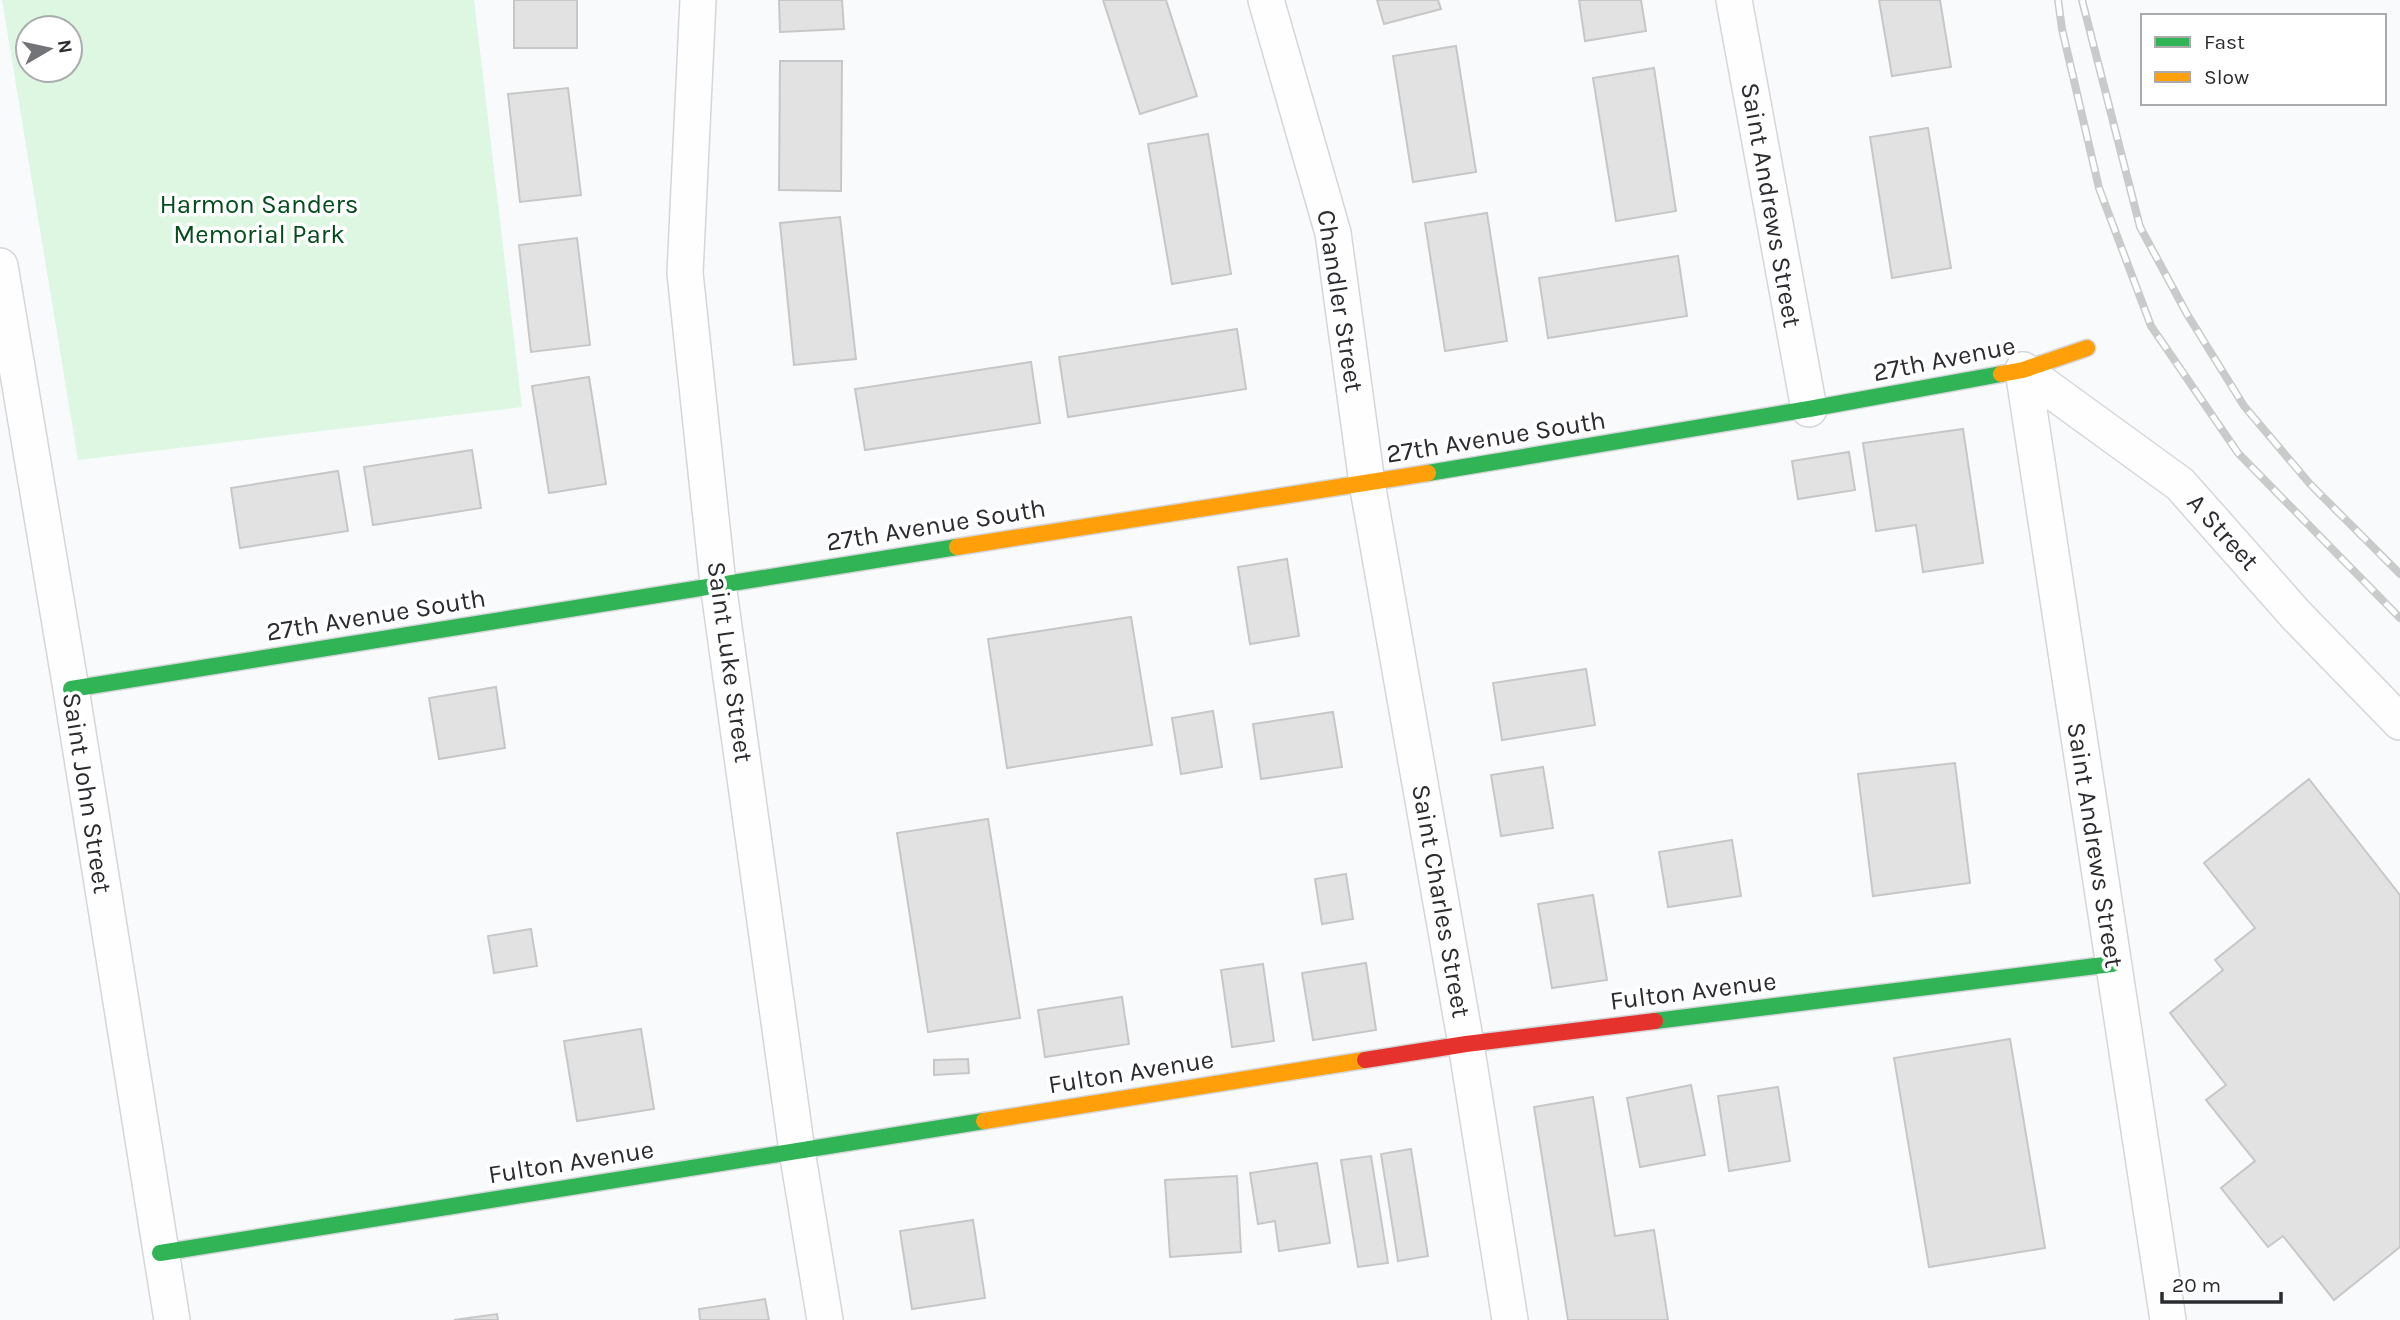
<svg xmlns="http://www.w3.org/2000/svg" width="2400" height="1320" viewBox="0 0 2400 1320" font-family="Karla,sans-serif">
  <rect width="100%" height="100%" fill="#f8fafc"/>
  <path fill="#ddf7e2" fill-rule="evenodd" d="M2,0H474L522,407L78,460ZM28,28H70V70H28Z"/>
  <g fill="#e2e2e2" stroke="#c7c7c7" stroke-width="2">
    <rect x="514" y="0" width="63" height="48"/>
    <path d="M779,0H842L844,29L780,32Z"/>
    <path d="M1103,0H1166L1197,96L1140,114Z"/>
    <path d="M1377,0H1438L1441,9L1384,24Z"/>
    <path d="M1579,0H1641L1646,31L1585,41Z"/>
    <path d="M1879,0H1940L1951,67L1892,76Z"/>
    <path d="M1456,46L1476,172L1413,182L1393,56Z"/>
    <path d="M780,61H842L841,191L779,190Z"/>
    <path d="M1654,68L1676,211L1616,221L1593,78Z"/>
    <path d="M568,88L581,195L520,202L508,94Z"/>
    <path d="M1928,128L1951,268L1892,278L1870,137Z"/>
    <path d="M1208,134L1231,274L1172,284L1148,144Z"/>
    <path d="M1487,213L1507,341L1445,351L1425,223Z"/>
    <path d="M840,217L856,359L794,365L780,223Z"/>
    <path d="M577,238L590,345L531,352L519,245Z"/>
    <path d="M1678,256L1687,316L1548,338L1539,278Z"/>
    <path d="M1237,329L1246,389L1068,417L1059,357Z"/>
    <path d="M1031,362L1040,423L865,450L855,389Z"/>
    <path d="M589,377L606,484L549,493L532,386Z"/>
    <path d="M1963,429L1983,563L1923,572L1916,525L1876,531L1863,443Z"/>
    <path d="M472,450L481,508L373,525L364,467Z"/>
    <path d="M1849,452L1855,490L1798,499L1792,461Z"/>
    <path d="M338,471L348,531L240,548L231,488Z"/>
    <path d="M1287,559L1299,636L1250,644L1238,567Z"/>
    <path d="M1131,617L1152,745L1007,768L988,639Z"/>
    <path d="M1586,669L1595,725L1502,740L1493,683Z"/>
    <path d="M496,687L505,748L439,759L429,698Z"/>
    <path d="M1213,711L1222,767L1181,774L1172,718Z"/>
    <path d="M1333,712L1342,767L1261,779L1253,724Z"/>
    <path d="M1955,763L1970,883L1873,896L1858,774Z"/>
    <path d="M1543,767L1553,828L1501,836L1491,775Z"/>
    <path d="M2309,779L2400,895V1247L2334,1300L2283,1236L2268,1247L2221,1188L2255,1161L2206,1100L2226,1085L2170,1013L2223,970L2215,960L2255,928L2204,863Z"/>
    <path d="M988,819L1020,1018L928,1032L897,833Z"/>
    <path d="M1732,840L1741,896L1668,907L1659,852Z"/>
    <path d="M1346,874L1353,919L1322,924L1315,879Z"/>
    <path d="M1593,895L1607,980L1552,988L1538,904Z"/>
    <path d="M531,929L537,966L494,973L488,936Z"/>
    <path d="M1366,963L1376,1030L1313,1040L1302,973Z"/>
    <path d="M1263,964L1274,1041L1232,1047L1221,970Z"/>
    <path d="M1122,997L1129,1044L1045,1057L1038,1010Z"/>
    <path d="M641,1029L654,1109L577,1121L564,1041Z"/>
    <path d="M2010,1039L2045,1248L1929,1267L1894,1058Z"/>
    <path d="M968,1059L969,1073L934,1075V1060Z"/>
    <path d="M1691,1085L1705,1155L1640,1167L1627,1098Z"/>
    <path d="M1778,1087L1790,1161L1729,1171L1718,1096Z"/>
    <path d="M1593,1097L1615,1236L1654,1230L1668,1320H1568L1534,1107Z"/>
    <path d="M1411,1149L1428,1256L1398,1261L1381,1154Z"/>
    <path d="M1371,1156L1388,1263L1358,1267L1341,1160Z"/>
    <path d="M1317,1163L1330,1243L1279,1251L1275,1221L1258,1224L1250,1173Z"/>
    <path d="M1237,1176L1241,1252L1170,1257L1165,1180Z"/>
    <path d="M973,1220L985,1298L912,1309L900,1231Z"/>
    <path d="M765,1299L769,1320H700L699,1309Z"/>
    <path d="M497,1314L498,1320H454Z"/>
  </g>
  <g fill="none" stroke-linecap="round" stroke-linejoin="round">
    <g stroke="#d5d6d9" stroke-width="38">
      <g id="street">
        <path d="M698,0L685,273L718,584L797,1151L825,1320"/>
        <path d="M1266,0L1333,233L1367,483L1466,1044L1510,1320"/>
        <path d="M1734,0L1809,409"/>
        <path d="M0,266L71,689L172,1320"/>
        <path d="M2023,370L2168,1320"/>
        <path d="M2023,370L2180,484L2296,615L2400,722"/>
      </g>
    </g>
    <g stroke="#d5d6d9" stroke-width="19">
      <g id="fast">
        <path d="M1428,473L1809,409L2001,374"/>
        <path d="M71,689L957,547"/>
        <path d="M1655,1021L2112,964"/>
        <path d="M160,1253L984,1121"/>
      </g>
    </g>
    <g stroke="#d5d6d9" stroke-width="19">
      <g id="slow">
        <path d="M2001,374L2023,370L2087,348"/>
        <path d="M957,547L1428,473"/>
        <path d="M984,1121L1365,1060"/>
      </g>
    </g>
    <g stroke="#d5d6d9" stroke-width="19">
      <path id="jam" d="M1365,1060L1466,1044L1655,1021"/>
    </g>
    <use href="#street" stroke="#fefeff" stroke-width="35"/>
    <use href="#fast" stroke="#30b455" stroke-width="16"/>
    <use href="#slow" stroke="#ff9f0a" stroke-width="16"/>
    <use href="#jam" stroke="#e5322d" stroke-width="16"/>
    <g stroke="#c9caca" stroke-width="8">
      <g id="rail">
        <path d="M2058,0L2062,29L2099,188L2151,326L2238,453L2400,618"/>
        <path d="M2082,0L2140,227L2187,314L2244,406L2310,484L2400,574"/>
      </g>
    </g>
    <use href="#rail" stroke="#fff" stroke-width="5" stroke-dasharray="16" stroke-linecap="butt"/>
  </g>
  <g text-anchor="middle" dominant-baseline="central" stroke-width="7" stroke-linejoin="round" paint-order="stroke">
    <g font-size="26" fill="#044c1c" stroke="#fff">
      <text x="259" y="204">Harmon Sanders<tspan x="259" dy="30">Memorial Park</tspan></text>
    </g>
    <g font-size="26" fill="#2b2c30" stroke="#fff">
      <text transform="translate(1771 205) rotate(80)">Saint Andrews Street</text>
      <text transform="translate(1340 301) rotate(81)">Chandler Street</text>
      <text transform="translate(1944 359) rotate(-11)">27th Avenue</text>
      <text transform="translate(1496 437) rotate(-9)">27th Avenue South</text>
      <text transform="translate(936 525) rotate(-9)">27th Avenue South</text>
      <text transform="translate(2223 532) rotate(48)">A Street</text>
      <text transform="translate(376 615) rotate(-9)">27th Avenue South</text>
      <text transform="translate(730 662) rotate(82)">Saint Luke Street</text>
      <text transform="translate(87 793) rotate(81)">Saint John Street</text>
      <text transform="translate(2095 845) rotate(81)">Saint Andrews Street</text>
      <text transform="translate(1441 901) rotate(80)">Saint Charles Street</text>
      <text transform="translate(1693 991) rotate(-7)">Fulton Avenue</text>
      <text transform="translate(1131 1072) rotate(-9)">Fulton Avenue</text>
      <text transform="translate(571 1162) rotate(-9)">Fulton Avenue</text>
    </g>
  </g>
  <rect x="2141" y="14" width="245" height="91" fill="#ffffff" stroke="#aaabac" stroke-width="2"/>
  <rect x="2155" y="37" width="35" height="10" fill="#30b455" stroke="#aaabac" stroke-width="2"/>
  <text x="2204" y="49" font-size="21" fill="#2b2c30">Fast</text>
  <rect x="2155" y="72" width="35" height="10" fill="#ff9f0a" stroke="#aaabac" stroke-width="2"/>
  <text x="2204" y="84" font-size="21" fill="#2b2c30">Slow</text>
  <g transform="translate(49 49) rotate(81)"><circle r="33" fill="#ffffff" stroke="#aaabac" stroke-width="2"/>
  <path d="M0-5L12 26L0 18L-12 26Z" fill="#737477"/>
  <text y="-10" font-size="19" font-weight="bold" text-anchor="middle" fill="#2b2c30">N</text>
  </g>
  <path d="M2162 1292v10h119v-10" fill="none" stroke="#2b2c30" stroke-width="3.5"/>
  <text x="2172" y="1292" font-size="21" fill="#2b2c30" stroke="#ffffff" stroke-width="5" paint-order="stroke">20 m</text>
</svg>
